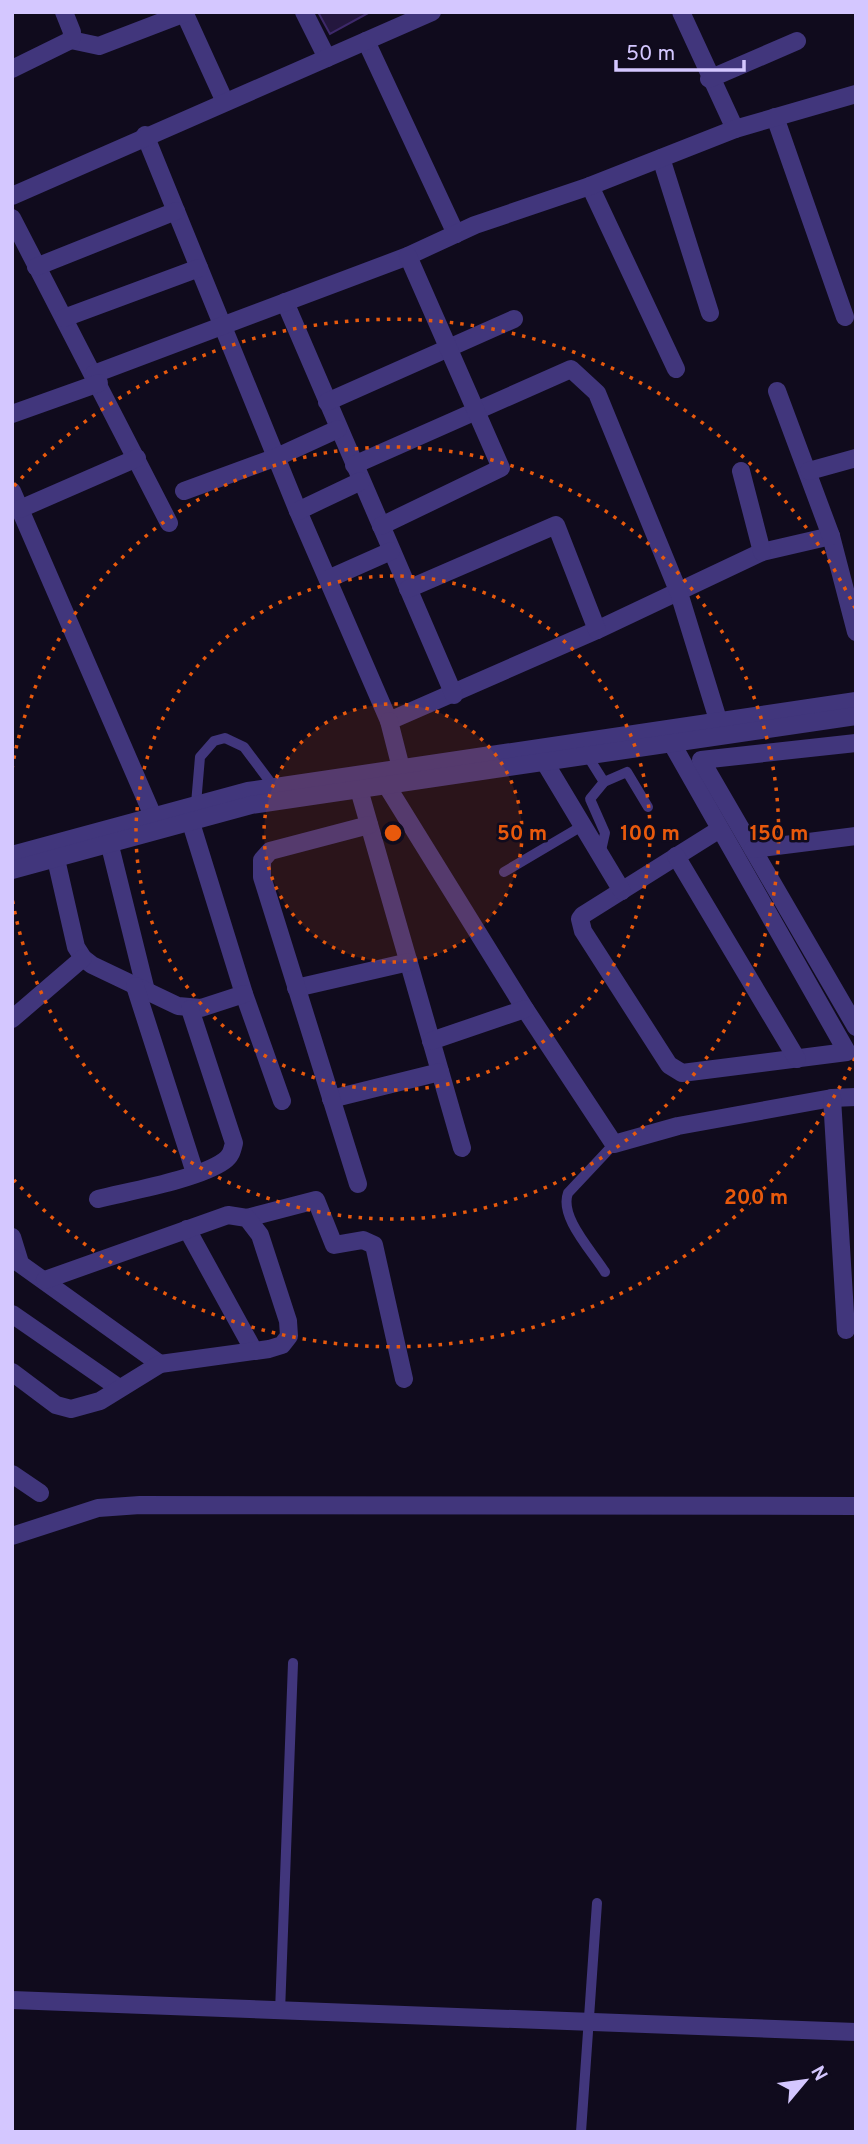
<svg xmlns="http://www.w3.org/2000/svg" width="868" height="2144" viewBox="0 0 868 2144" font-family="Overpass,sans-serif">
  <rect width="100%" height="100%" fill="#100b1d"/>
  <path fill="#24173e" stroke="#3e296a" stroke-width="2" d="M318,12H370L330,34Z"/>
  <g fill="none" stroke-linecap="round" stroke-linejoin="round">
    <g stroke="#41367c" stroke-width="10">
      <path d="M587,755L604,782"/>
      <path d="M196,804L200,757L214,741L225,738L244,747L274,787"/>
      <path d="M600,855L605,833L590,799L604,782L627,772L648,807"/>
      <path d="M504,872L582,826"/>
      <path d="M605,1272C592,1251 559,1217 568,1193L614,1144"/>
      <path d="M280,2012L293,1663"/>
      <path d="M581,2132L597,1903"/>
    </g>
    <g stroke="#41367c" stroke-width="18">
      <path d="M184,12L225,102"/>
      <path d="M304,12L327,58"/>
      <path d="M681,12L735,129"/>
      <path d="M71,40L99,46L185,13"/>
      <path d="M366,41L456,234"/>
      <path d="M12,69L71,40L72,32L64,12"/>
      <path d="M709,79L797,41"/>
      <path d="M775,117L845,317"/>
      <path d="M145,135L298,511L389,721L597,630L762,552L831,536L856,632"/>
      <path d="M661,158L710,313"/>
      <path d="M590,186L676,369"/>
      <path d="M12,196L432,12"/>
      <path d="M12,218L169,523"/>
      <path d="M36,267L176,211"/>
      <path d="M285,302L454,695"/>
      <path d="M64,318L199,268"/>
      <path d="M94,374L408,256L475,225L590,186L735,129L856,94"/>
      <path d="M777,391L831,536"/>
      <path d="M327,402L514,319"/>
      <path d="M12,414L99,383"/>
      <path d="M354,465L571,369L597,393L679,593L719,723"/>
      <path d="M741,471L762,552"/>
      <path d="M809,471L856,458"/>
      <path d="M12,491L153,816"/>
      <path d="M184,491L277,457L338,429"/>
      <path d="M20,509L137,458"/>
      <path d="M298,511L361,481"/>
      <path d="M381,526L501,468L408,256"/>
      <path d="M328,579L391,551"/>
      <path d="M408,589L556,525L597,630"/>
      <path d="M389,721L401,768"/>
      <path d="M671,742L847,1052L682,1073L669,1065L583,931L580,919L583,915L720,829"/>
      <path d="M856,743L701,760L856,1027"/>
      <path d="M544,761L622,891"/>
      <path d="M382,778L525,1009L614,1144L678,1126L832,1098L856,1097"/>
      <path d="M356,779L462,1148"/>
      <path d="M187,810L244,994L282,1101"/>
      <path d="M109,842L146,991"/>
      <path d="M53,846L76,947L83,958L92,965L178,1006L201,1008L244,994"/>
      <path d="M753,849L856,836"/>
      <path d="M12,855L248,791L856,701"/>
      <path d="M676,856L797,1059"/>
      <path d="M12,870L251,805L856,716"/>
      <path d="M135,986L195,1173"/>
      <path d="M296,988L409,962"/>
      <path d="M12,1019L83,958"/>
      <path d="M431,1041L525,1009"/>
      <path d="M832,1098L846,1330"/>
      <path d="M331,1099L440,1072"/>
      <path d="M358,1184L262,877V860L270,851L369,825"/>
      <path d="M98,1199C130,1191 199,1179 224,1161C231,1156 232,1151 234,1143L190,1009"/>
      <path d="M247,1218L316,1200L334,1245L363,1240L374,1245L404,1379"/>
      <path d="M187,1229L254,1351"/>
      <path d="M12,1237L20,1263"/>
      <path d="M12,1258L160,1364"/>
      <path d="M12,1314L119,1388"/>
      <path d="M12,1372L56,1405L71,1409L100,1401L160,1364L269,1349L282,1345L289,1336L288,1321L260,1235L247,1218L228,1215L45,1280"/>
      <path d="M12,1474L40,1493"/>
      <path d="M12,1536L98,1508L140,1505L856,1506"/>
      <path d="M12,2000L856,2032"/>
    </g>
  </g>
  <circle cx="393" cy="833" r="129" fill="#e8590c" fill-opacity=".12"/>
  <g fill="none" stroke="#e8590c" stroke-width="3.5" stroke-dasharray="3.5 7">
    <circle cx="393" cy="833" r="129"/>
    <circle cx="393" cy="833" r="257"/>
    <path d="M12 769A386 386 0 1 1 12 897"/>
    <path d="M855 1058A514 514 0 0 1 14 1180M14 486A514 514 0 0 1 855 608"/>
  </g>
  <circle cx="393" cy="833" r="10" fill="#e8590c" stroke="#100b1d" stroke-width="3.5"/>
  <g font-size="21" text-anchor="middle" font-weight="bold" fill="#e8590c" stroke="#100b1d" stroke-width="5" stroke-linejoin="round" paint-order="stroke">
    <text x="522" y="840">50 m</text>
    <text x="650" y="840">100 m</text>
    <text x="779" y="840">150 m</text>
    <text x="756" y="1204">200 m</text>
  </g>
  <rect width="868" height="2144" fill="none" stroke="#d4c7ff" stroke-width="28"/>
  <g transform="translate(805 2081) rotate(61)" stroke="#100b1d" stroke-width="5" paint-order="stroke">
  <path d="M0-5L12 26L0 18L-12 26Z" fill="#d4c7ff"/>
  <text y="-10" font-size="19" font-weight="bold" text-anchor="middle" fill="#d4c7ff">N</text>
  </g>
  <path d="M616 60v10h128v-10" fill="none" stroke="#d4c7ff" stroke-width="3.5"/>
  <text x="626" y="60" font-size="21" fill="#d4c7ff" stroke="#100b1d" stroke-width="5" paint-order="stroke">50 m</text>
</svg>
